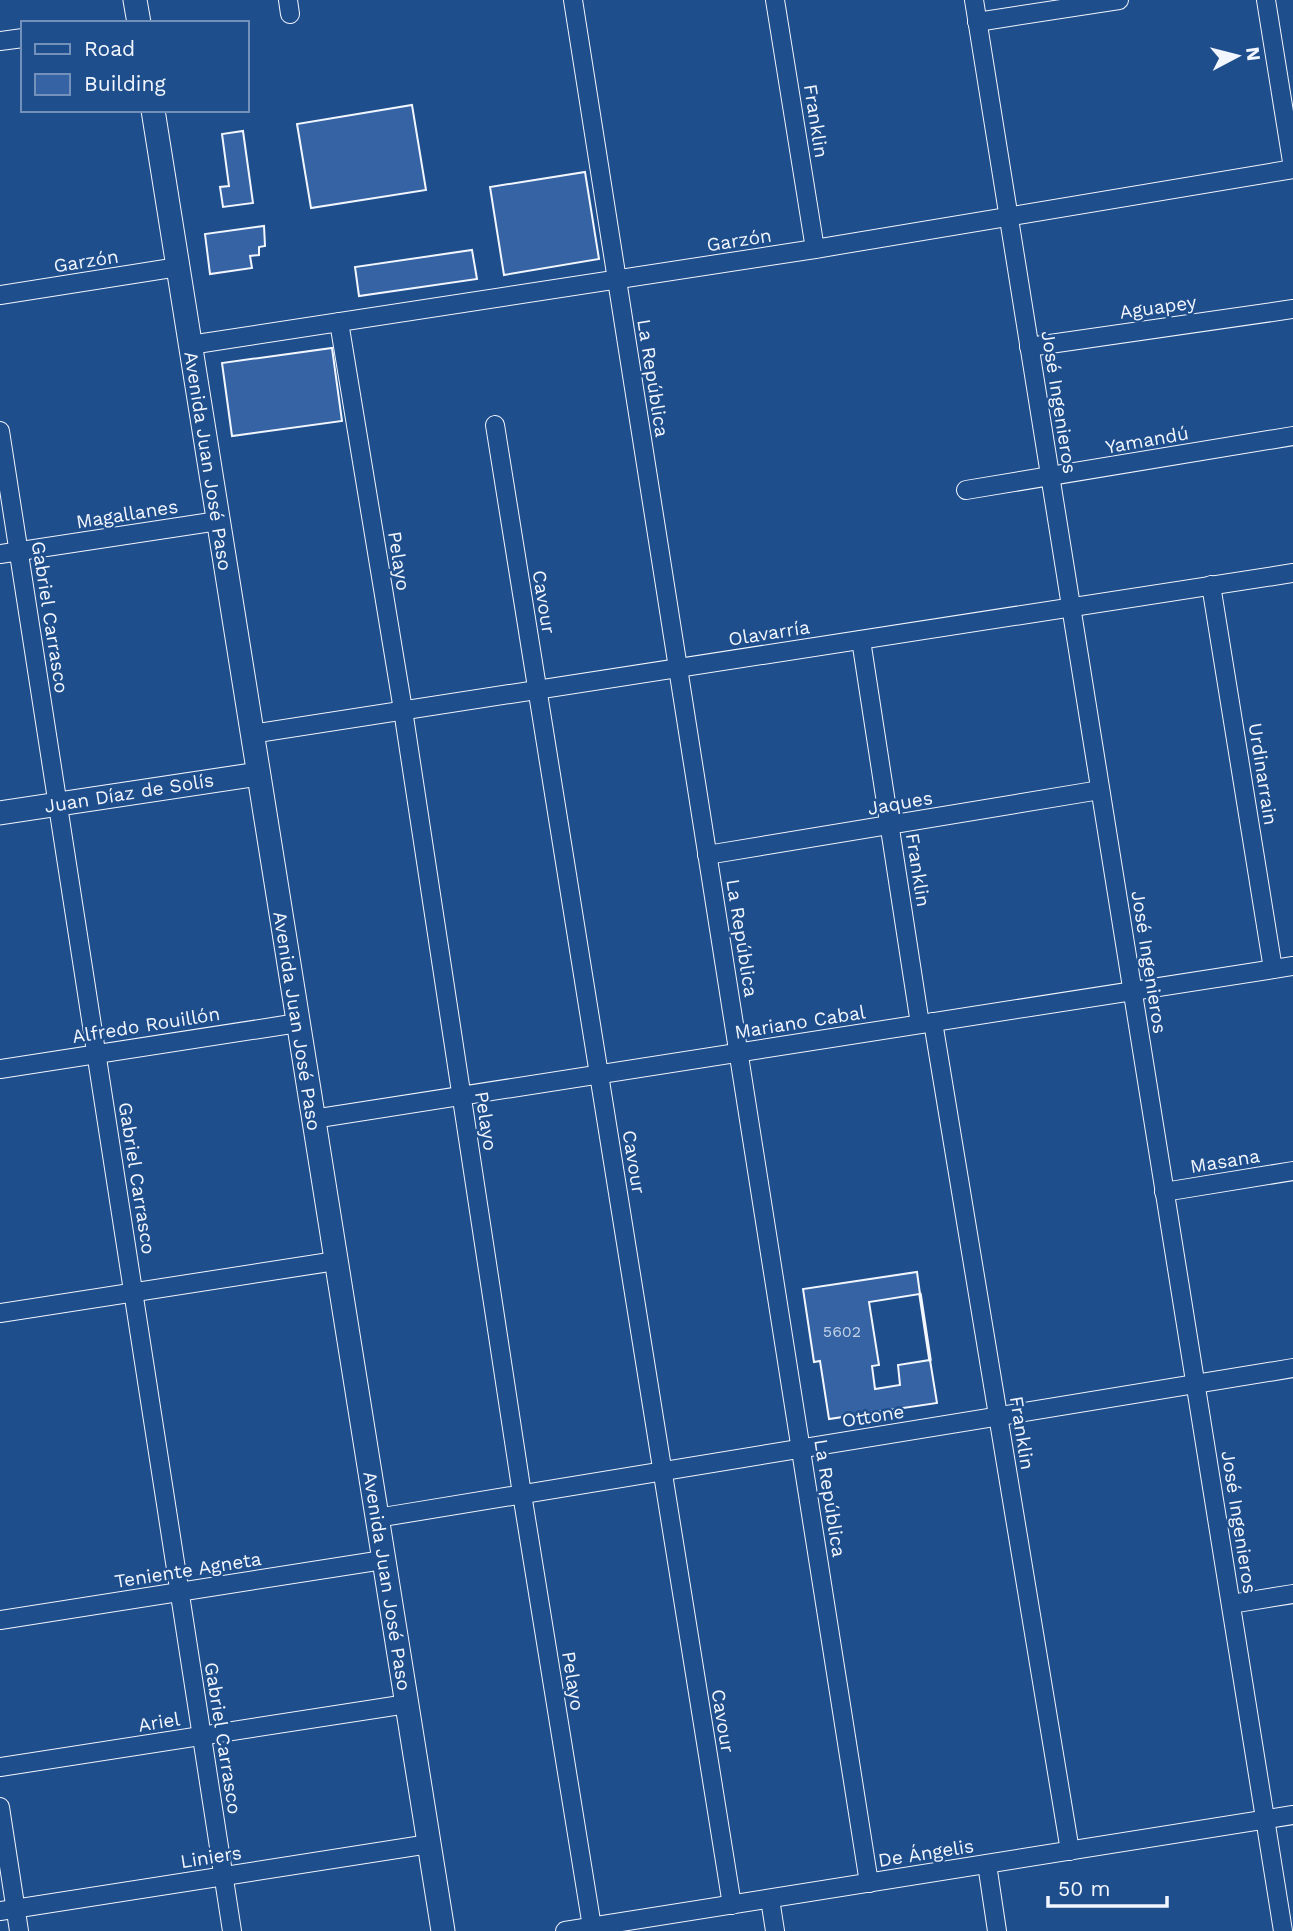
<svg xmlns="http://www.w3.org/2000/svg" width="1293" height="1931" viewBox="0 0 1293 1931" font-family="'Work Sans',sans-serif">
  <rect width="100%" height="100%" fill="#1f4e8c"/>
  <g fill="#3563a3" stroke="#f2f6ff" stroke-width="2">
    <path d="M412,105L426,190L311,208L297,124Z"/>
    <path d="M243,131L253,203L223,207L220,187L229,186L222,134Z"/>
    <path d="M585,172L599,259L504,275L490,187Z"/>
    <path d="M264,226L265,246L259,247V255L250,256L252,268L210,274L205,234Z"/>
    <path d="M472,250L477,279L359,296L355,267Z"/>
    <path d="M332,348L342,421L232,436L222,363Z"/>
    <path d="M917,1272L920,1294L869,1302L879,1365L872,1366L875,1389L900,1385L898,1365L930,1360L937,1403L829,1419L820,1361L814,1362L803,1289Z"/>
  </g>
  <g fill="none" stroke-linecap="round" stroke-linejoin="round">
    <g stroke="#f2f6ff" stroke-width="20">
      <g id="minor">
        <path d="M288,0L290,14"/>
        <path d="M573,0L869,1883"/>
        <path d="M775,0L815,249"/>
        <path d="M974,0L1283,1931"/>
        <path d="M1266,0L1293,168"/>
        <path d="M977,22L1119,0"/>
        <path d="M0,41L23,38"/>
        <path d="M0,295L178,267"/>
        <path d="M339,322L403,710L522,1494L592,1927"/>
        <path d="M190,345L815,249L1293,169"/>
        <path d="M1029,347L1293,309"/>
        <path d="M495,425L732,1905"/>
        <path d="M0,431L232,1931"/>
        <path d="M966,490L1293,436"/>
        <path d="M0,554L218,521"/>
        <path d="M1211,585L1273,969"/>
        <path d="M861,640L920,1024"/>
        <path d="M251,734L1293,573"/>
        <path d="M707,855L1100,790"/>
        <path d="M933,1022L1070,1851"/>
        <path d="M0,1069L298,1023"/>
        <path d="M313,1119L1293,966"/>
        <path d="M1164,1192L1293,1171"/>
        <path d="M0,1313L336,1261"/>
        <path d="M377,1518L1293,1368"/>
        <path d="M1231,1604L1293,1594"/>
        <path d="M0,1620L383,1560"/>
        <path d="M0,1767L407,1704"/>
        <path d="M0,1807L19,1931"/>
        <path d="M987,1864L997,1931"/>
        <path d="M770,1899L775,1931"/>
        <path d="M0,1911L429,1844"/>
        <path d="M565,1931L1293,1815"/>
      </g>
    </g>
    <g stroke="#f2f6ff" stroke-width="25">
      <g id="major">
        <path d="M135,0L139,23"/>
        <path d="M153,110L443,1931"/>
        <path d="M0,813L258,774"/>
      </g>
    </g>
    <use href="#minor" stroke="#1f4e8c" stroke-width="18"/>
    <use href="#major" stroke="#1f4e8c" stroke-width="23"/>
    <path stroke="#f2f6ff" stroke-width="3.5" d="M920,1294L930,1360"/>
  </g>
  <g text-anchor="middle" dominant-baseline="central" stroke-width="5" stroke-linejoin="round" paint-order="stroke">
    <g font-size="16" fill="#c3d1e8">
      <text x="842" y="1331">5602</text>
    </g>
    <g font-size="19" fill="#f2f6ff" stroke="#1f4e8c">
      <text transform="translate(816 121) rotate(81)">Franklin</text>
      <text transform="translate(739 240) rotate(-9)">Garzón</text>
      <text transform="translate(86 261) rotate(-9)">Garzón</text>
      <text transform="translate(1158 307) rotate(-8)">Aguapey</text>
      <text transform="translate(653 378) rotate(81)">La República</text>
      <text transform="translate(1059 402) rotate(81)">José Ingenieros</text>
      <text transform="translate(1147 440) rotate(-10)">Yamandú</text>
      <text transform="translate(208 461) rotate(81)">Avenida Juan José Paso</text>
      <text transform="translate(127 514) rotate(-9)">Magallanes</text>
      <text transform="translate(399 561) rotate(81)">Pelayo</text>
      <text transform="translate(544 602) rotate(81)">Cavour</text>
      <text transform="translate(50 617) rotate(81)">Gabriel Carrasco</text>
      <text transform="translate(769 633) rotate(-9)">Olavarría</text>
      <text transform="translate(1263 774) rotate(81)">Urdinarrain</text>
      <text transform="translate(129 793) rotate(-9)">Juan Díaz de Solís</text>
      <text transform="translate(900 803) rotate(-10)">Jaques</text>
      <text transform="translate(918 870) rotate(81)">Franklin</text>
      <text transform="translate(742 938) rotate(81)">La República</text>
      <text transform="translate(1149 962) rotate(81)">José Ingenieros</text>
      <text transform="translate(297 1021) rotate(81)">Avenida Juan José Paso</text>
      <text transform="translate(800 1022) rotate(-9)">Mariano Cabal</text>
      <text transform="translate(146 1025) rotate(-9)">Alfredo Rouillón</text>
      <text transform="translate(486 1121) rotate(81)">Pelayo</text>
      <text transform="translate(1225 1161) rotate(-9)">Masana</text>
      <text transform="translate(634 1162) rotate(81)">Cavour</text>
      <text transform="translate(137 1178) rotate(81)">Gabriel Carrasco</text>
      <text transform="translate(873 1416) rotate(-9)">Ottone</text>
      <text transform="translate(1022 1433) rotate(81)">Franklin</text>
      <text transform="translate(830 1498) rotate(81)">La República</text>
      <text transform="translate(1239 1522) rotate(81)">José Ingenieros</text>
      <text transform="translate(188 1570) rotate(-9)">Teniente Agneta</text>
      <text transform="translate(387 1581) rotate(81)">Avenida Juan José Paso</text>
      <text transform="translate(573 1681) rotate(81)">Pelayo</text>
      <text transform="translate(723 1721) rotate(81)">Cavour</text>
      <text transform="translate(159 1722) rotate(-9)">Ariel</text>
      <text transform="translate(223 1738) rotate(81)">Gabriel Carrasco</text>
      <text transform="translate(926 1853) rotate(-9)">De Ángelis</text>
      <text transform="translate(211 1857) rotate(-9)">Liniers</text>
    </g>
  </g>
  <rect x="21" y="21" width="228" height="91" fill="#1f4e8c" stroke="#7391ba" stroke-width="2"/>
  <rect x="35" y="44" width="35" height="10" fill="#1f4e8c" stroke="#7391ba" stroke-width="2"/>
  <text x="84" y="56" font-size="21" fill="#f2f6ff">Road</text>
  <rect x="35" y="74" width="35" height="21" fill="#3563a3" stroke="#7391ba" stroke-width="2"/>
  <text x="84" y="91" font-size="21" fill="#f2f6ff">Building</text>
  <g transform="translate(1237 56) rotate(83)" stroke="#1f4e8c" stroke-width="5" paint-order="stroke">
  <path d="M0-5L12 26L0 18L-12 26Z" fill="#f2f6ff"/>
  <text y="-10" font-size="19" font-weight="bold" text-anchor="middle" fill="#f2f6ff">N</text>
  </g>
  <path d="M1048 1896v10h119v-10" fill="none" stroke="#f2f6ff" stroke-width="3.5"/>
  <text x="1058" y="1896" font-size="21" fill="#f2f6ff" stroke="#1f4e8c" stroke-width="5" paint-order="stroke">50 m</text>
</svg>
